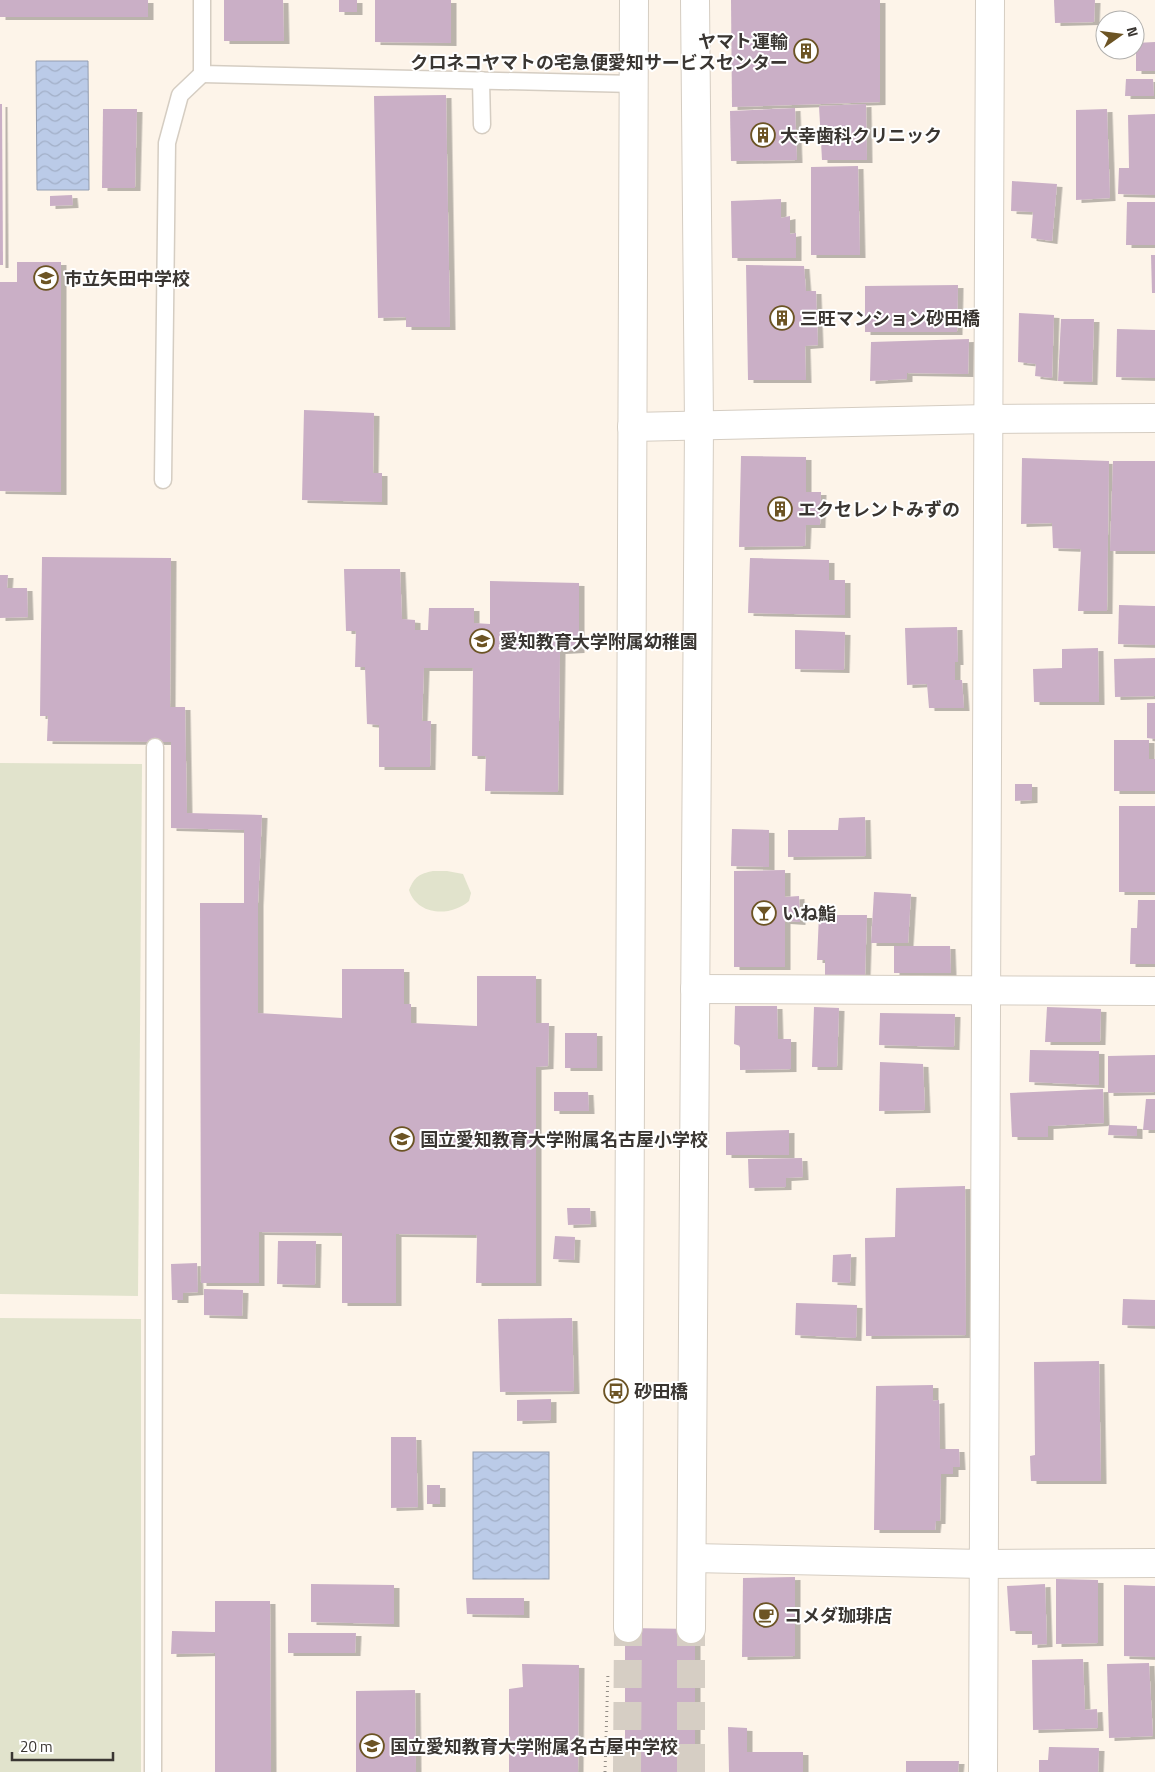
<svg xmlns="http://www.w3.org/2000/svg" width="1155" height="1772" viewBox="0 0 1155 1772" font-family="'Titillium Web','Noto Sans JP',sans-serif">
  <defs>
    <pattern id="water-waves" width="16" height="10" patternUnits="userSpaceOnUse" patternTransform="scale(1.25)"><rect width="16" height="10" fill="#bbcbe8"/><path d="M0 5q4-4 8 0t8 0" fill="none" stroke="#a2afc7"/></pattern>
    <filter id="shadow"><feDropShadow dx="5.5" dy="3" stdDeviation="0" flood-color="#0004"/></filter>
  </defs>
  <rect width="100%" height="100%" fill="#fdf4e9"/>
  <g fill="#e1e3cc">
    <path d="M0,763L142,764L138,1296L0,1294Z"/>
    <path d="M433,871H447L463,874L471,893L469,901C451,917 417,916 409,890C415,876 419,874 433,871Z"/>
    <path d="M0,1318L141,1319V1772H0Z"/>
  </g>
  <g fill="url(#water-waves)" stroke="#949eb1">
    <path d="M36,61H88L89,190H37Z"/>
    <rect x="473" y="1452" width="76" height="127"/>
  </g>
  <g fill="#caafc6" filter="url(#shadow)">
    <rect x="0" y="0" width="148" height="17"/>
    <path d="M224,0H283L284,41H224Z"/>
    <rect x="339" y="0" width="18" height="12"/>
    <path d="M375,0H451V43L375,42Z"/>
    <path d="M731,0H880V102L732,107Z"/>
    <path d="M1054,0H1095L1094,22L1055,23Z"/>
    <path d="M1155,42V71H1136V43Z"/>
    <path d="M1126,79H1153L1154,96H1125Z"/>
    <path d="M446,95L450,327H406V317L378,318L374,96Z"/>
    <path d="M0,104H2L3,265H0Z"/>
    <path d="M866,104L867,160H822L819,106Z"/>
    <path d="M795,108L797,160L731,161L730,111Z"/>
    <path d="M103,109H137L135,188H102Z"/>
    <path d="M1107,109L1110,198L1076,200V110Z"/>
    <path d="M1155,114V195L1118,194L1119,168H1129L1128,115Z"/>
    <path d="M858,166L860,255H811V167Z"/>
    <path d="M1012,181L1057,184L1052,241L1031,238L1033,212L1011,211Z"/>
    <path d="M72,195L73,205L50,206V196Z"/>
    <path d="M781,199V218L790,216V234L796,233V258H732L731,201Z"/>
    <path d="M1127,202H1155V245H1126Z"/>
    <path d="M1151,255H1155V293H1152Z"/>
    <path d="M17,262H61V492L0,491V282H17Z"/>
    <path d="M746,265L804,266L806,291H816L818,345L805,346L806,380H748Z"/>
    <path d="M958,285L957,332H865V286Z"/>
    <path d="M1019,313L1054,315L1052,378L1035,376L1036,364L1018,362Z"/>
    <path d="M1061,319H1094L1092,382L1058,381Z"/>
    <path d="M1117,329L1155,330V378L1116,377Z"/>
    <path d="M969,339L968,374L907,373V379L870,381L871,342Z"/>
    <path d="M304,410L374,413L373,473H382V502L302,500Z"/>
    <path d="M741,456L806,457V492H821L820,525H806L805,546L739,547Z"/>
    <path d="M1022,458L1109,461L1107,611H1078L1081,549L1053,548L1052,523L1021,524Z"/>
    <path d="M1113,461H1155V551H1110Z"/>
    <path d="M42,557L171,558L170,707H185L187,813L262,815L258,903V1013L342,1018V969H404V1004H411V1023L477,1026V976H536V1023H549L548,1066L536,1067V1283H476L477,1235L396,1234V1303H342V1233L259,1232V1283H201L200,903H244V830L171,828V742L47,741L48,716H40Z"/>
    <path d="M750,558L829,560V580H845V615L748,613Z"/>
    <path d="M344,569H400L402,619L415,620V630H428L429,608H474V623L490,624V581L579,583V650L560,651L558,792L485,791L486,756H472L473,668H424L422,721H431L430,767H379V725L367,724L365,667H355L356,631H346Z"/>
    <path d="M0,575H8L7,588H27L28,617L0,618Z"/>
    <path d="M1119,605L1155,606V645L1118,644Z"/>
    <path d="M957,627L958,662H955V680H962L964,708H929L927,684L907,685L905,628Z"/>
    <path d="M795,630L845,632L844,670L795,669Z"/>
    <path d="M1098,648L1099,702H1034L1033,669L1062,668V649Z"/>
    <path d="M1155,658V696L1115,697L1114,659Z"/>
    <path d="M1147,703H1155V739L1147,738Z"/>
    <path d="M1114,740H1149V759H1155V791H1114Z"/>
    <path d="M1015,784H1032V800L1015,801Z"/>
    <rect x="1119" y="806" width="36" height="86"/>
    <path d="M865,817L866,856L788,857V830H838L839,818Z"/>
    <path d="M732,829L769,830V867L731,866Z"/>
    <path d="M785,870V897L799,896L800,922L785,921V967H734V871Z"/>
    <path d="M874,892L911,894L908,943H871Z"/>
    <path d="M1138,900H1155V964H1130L1131,928H1137Z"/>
    <path d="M819,915H867L865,975H825V960H817Z"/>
    <path d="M894,946H950L951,973H894Z"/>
    <path d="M735,1006H777L778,1039H791V1069L740,1070V1046L734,1044Z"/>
    <path d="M814,1007L839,1008L837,1067H812Z"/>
    <path d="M1047,1007L1101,1009L1100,1042H1045Z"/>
    <path d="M880,1013L955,1014L954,1047L879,1045Z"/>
    <rect x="565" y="1033" width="32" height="35"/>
    <path d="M1030,1050L1099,1051V1085L1029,1082Z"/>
    <path d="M1155,1055V1092L1108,1093V1056Z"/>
    <path d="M880,1062L923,1064L925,1110L879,1111Z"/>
    <path d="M1103,1089L1104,1123L1048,1126V1137H1012L1010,1093Z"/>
    <path d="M554,1092H588L589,1111H554Z"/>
    <path d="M1146,1099H1155V1130H1143Z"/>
    <path d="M1109,1125L1137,1126V1136L1108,1135Z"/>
    <path d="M789,1130V1155H726V1132Z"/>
    <path d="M802,1158L803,1177L786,1178V1187L749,1188L748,1159Z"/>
    <path d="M965,1186L966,1335L866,1336L865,1238L895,1237L896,1188Z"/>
    <path d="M567,1208H590L591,1224L568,1225Z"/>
    <path d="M555,1236L575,1237L574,1260L553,1259Z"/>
    <path d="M278,1241H316L315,1285L277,1284Z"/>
    <path d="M851,1254L850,1283L832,1282L833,1255Z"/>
    <path d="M197,1263L198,1292L183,1293V1300H172L171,1264Z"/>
    <path d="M204,1289L243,1290L242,1316L204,1315Z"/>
    <path d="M1123,1299L1155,1300V1326L1122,1325Z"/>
    <path d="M796,1303L857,1305L856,1338L795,1335Z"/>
    <path d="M572,1318L574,1391L500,1392L498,1319Z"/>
    <path d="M1099,1361L1101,1481H1031L1030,1456L1035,1455L1034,1362Z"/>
    <path d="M933,1385V1401L939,1400L940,1449H959L960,1467H953V1474H941L940,1521H936L935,1530H874L876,1386Z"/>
    <path d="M551,1399V1420L517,1421V1400Z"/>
    <path d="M391,1437H416L418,1507L391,1508Z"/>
    <rect x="427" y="1485" width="13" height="19"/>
    <path d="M795,1577V1656L742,1657L743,1578Z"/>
    <path d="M1056,1579L1098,1580V1643L1056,1644Z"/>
    <path d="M311,1584L394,1585V1624L311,1622Z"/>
    <path d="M1045,1584L1047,1644L1032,1645V1631H1010L1007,1586Z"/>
    <path d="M1124,1585L1155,1586V1657L1124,1656Z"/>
    <path d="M466,1598H524V1615L467,1614Z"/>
    <path d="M215,1601H270L271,1772H215V1653L171,1654L172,1631L215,1632Z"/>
    <path d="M625,1628L695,1629V1772H625Z"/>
    <path d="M288,1633H356L355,1653H288Z"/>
    <path d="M1083,1659L1085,1710L1097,1709L1098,1728L1033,1730L1032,1660Z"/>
    <path d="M1149,1663L1153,1736L1109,1738L1107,1664Z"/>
    <path d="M522,1664L579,1665L578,1772H509V1689L523,1687Z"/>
    <path d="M415,1690L416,1772H356V1691Z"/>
    <path d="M728,1727L747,1728V1752H803V1772H729Z"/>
    <path d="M1049,1747L1099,1748L1098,1772H1039V1760H1048Z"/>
    <path d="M906,1761H959L958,1772H906Z"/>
  </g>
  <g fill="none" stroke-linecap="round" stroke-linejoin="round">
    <g stroke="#d6cec4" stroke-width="28" stroke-dasharray="28 14" stroke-linecap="butt">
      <path d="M627,1772L628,1628"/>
      <path d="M691,1772V1629"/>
    </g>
    <g stroke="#d5cdc2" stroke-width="19">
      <g id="service">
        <path d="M202,0V74L634,84"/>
        <path d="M481,80L482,125"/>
        <path d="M163,480L167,143L180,95L202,74"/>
        <path d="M153,1772L155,747"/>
      </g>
    </g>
    <g stroke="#d5cdc2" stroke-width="30">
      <g id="minor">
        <path d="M632,427L988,419L1155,418"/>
        <path d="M695,989L1155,991"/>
        <path d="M692,1558L984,1564L1155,1563"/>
        <path d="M983,1772L990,0"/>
      </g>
    </g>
    <g stroke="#d5cdc2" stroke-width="30">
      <g id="tertiary">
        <path d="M628,1628L634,0"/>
        <path d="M691,1629L699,424L695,0"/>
      </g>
    </g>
    <path stroke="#938d86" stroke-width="3" stroke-dasharray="1 4" stroke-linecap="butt" d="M605,1772L608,1672"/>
    <use href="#service" stroke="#fff" stroke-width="16"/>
    <use href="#minor" stroke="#fff" stroke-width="28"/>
    <use href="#tertiary" stroke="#fff" stroke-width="28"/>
  </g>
  <defs>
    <g id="building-ring" transform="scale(1.25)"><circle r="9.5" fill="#fff" stroke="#6c5424" stroke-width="1.5"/><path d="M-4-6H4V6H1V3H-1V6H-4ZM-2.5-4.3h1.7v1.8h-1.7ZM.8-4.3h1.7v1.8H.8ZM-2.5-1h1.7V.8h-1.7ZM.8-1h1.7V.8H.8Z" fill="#6c5424"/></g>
    <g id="school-ring" transform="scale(1.25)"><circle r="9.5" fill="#fff" stroke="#6c5424" stroke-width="1.5"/><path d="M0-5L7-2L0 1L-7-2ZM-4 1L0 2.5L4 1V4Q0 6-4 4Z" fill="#6c5424"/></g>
    <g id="bar-ring" transform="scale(1.25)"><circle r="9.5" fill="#fff" stroke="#6c5424" stroke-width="1.5"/><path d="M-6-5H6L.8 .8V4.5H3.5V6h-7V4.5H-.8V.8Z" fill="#6c5424"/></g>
    <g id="bus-ring" transform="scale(1.25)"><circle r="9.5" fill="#fff" stroke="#6c5424" stroke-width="1.5"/><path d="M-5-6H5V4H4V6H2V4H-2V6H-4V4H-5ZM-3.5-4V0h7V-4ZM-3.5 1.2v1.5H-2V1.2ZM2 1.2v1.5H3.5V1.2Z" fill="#6c5424"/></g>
    <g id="cafe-ring" transform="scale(1.25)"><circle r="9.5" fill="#fff" stroke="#6c5424" stroke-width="1.5"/><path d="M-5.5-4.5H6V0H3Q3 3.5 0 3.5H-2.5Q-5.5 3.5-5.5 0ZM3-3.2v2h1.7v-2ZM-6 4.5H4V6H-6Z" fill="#6c5424"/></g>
  </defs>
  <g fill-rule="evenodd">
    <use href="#building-ring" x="806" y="51"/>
    <use href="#building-ring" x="763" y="135"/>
    <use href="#school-ring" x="46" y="278"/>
    <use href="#building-ring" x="782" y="318"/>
    <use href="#building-ring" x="780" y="509"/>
    <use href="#school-ring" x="482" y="641"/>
    <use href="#bar-ring" x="764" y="913"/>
    <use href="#school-ring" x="402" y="1139"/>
    <use href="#bus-ring" x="616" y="1391"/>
    <use href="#cafe-ring" x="766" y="1615"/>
    <use href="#school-ring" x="372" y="1746"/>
  </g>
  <g text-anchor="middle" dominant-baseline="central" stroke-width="4" stroke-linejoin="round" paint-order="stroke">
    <g font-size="18" font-weight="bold" fill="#3a3632" stroke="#fff" text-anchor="start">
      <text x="788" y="41" text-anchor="end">ヤマト運輸<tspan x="788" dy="21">クロネコヤマトの宅急便愛知サービスセンター</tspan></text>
      <text x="780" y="135">大幸歯科クリニック</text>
      <text x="64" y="278">市立矢田中学校</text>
      <text x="800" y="318">三旺マンション砂田橋</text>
      <text x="798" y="509">エクセレントみずの</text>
      <text x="500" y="641">愛知教育大学附属幼稚園</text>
      <text x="782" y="913">いね鮨</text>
      <text x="420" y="1139">国立愛知教育大学附属名古屋小学校</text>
      <text x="634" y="1391">砂田橋</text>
      <text x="784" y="1615">コメダ珈琲店</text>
      <text x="390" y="1746">国立愛知教育大学附属名古屋中学校</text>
    </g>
  </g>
  <g transform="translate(1120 35) rotate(76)"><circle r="24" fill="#ffffff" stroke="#b0afad"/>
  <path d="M0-4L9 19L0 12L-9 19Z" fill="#6c5424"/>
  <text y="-8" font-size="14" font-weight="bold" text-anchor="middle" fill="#3a3632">N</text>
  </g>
  <path d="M12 1752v8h101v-8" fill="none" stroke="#3a3632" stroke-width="2.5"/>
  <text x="20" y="1752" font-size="15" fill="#3a3632" stroke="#ffffff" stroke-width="4" paint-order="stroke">20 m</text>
</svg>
